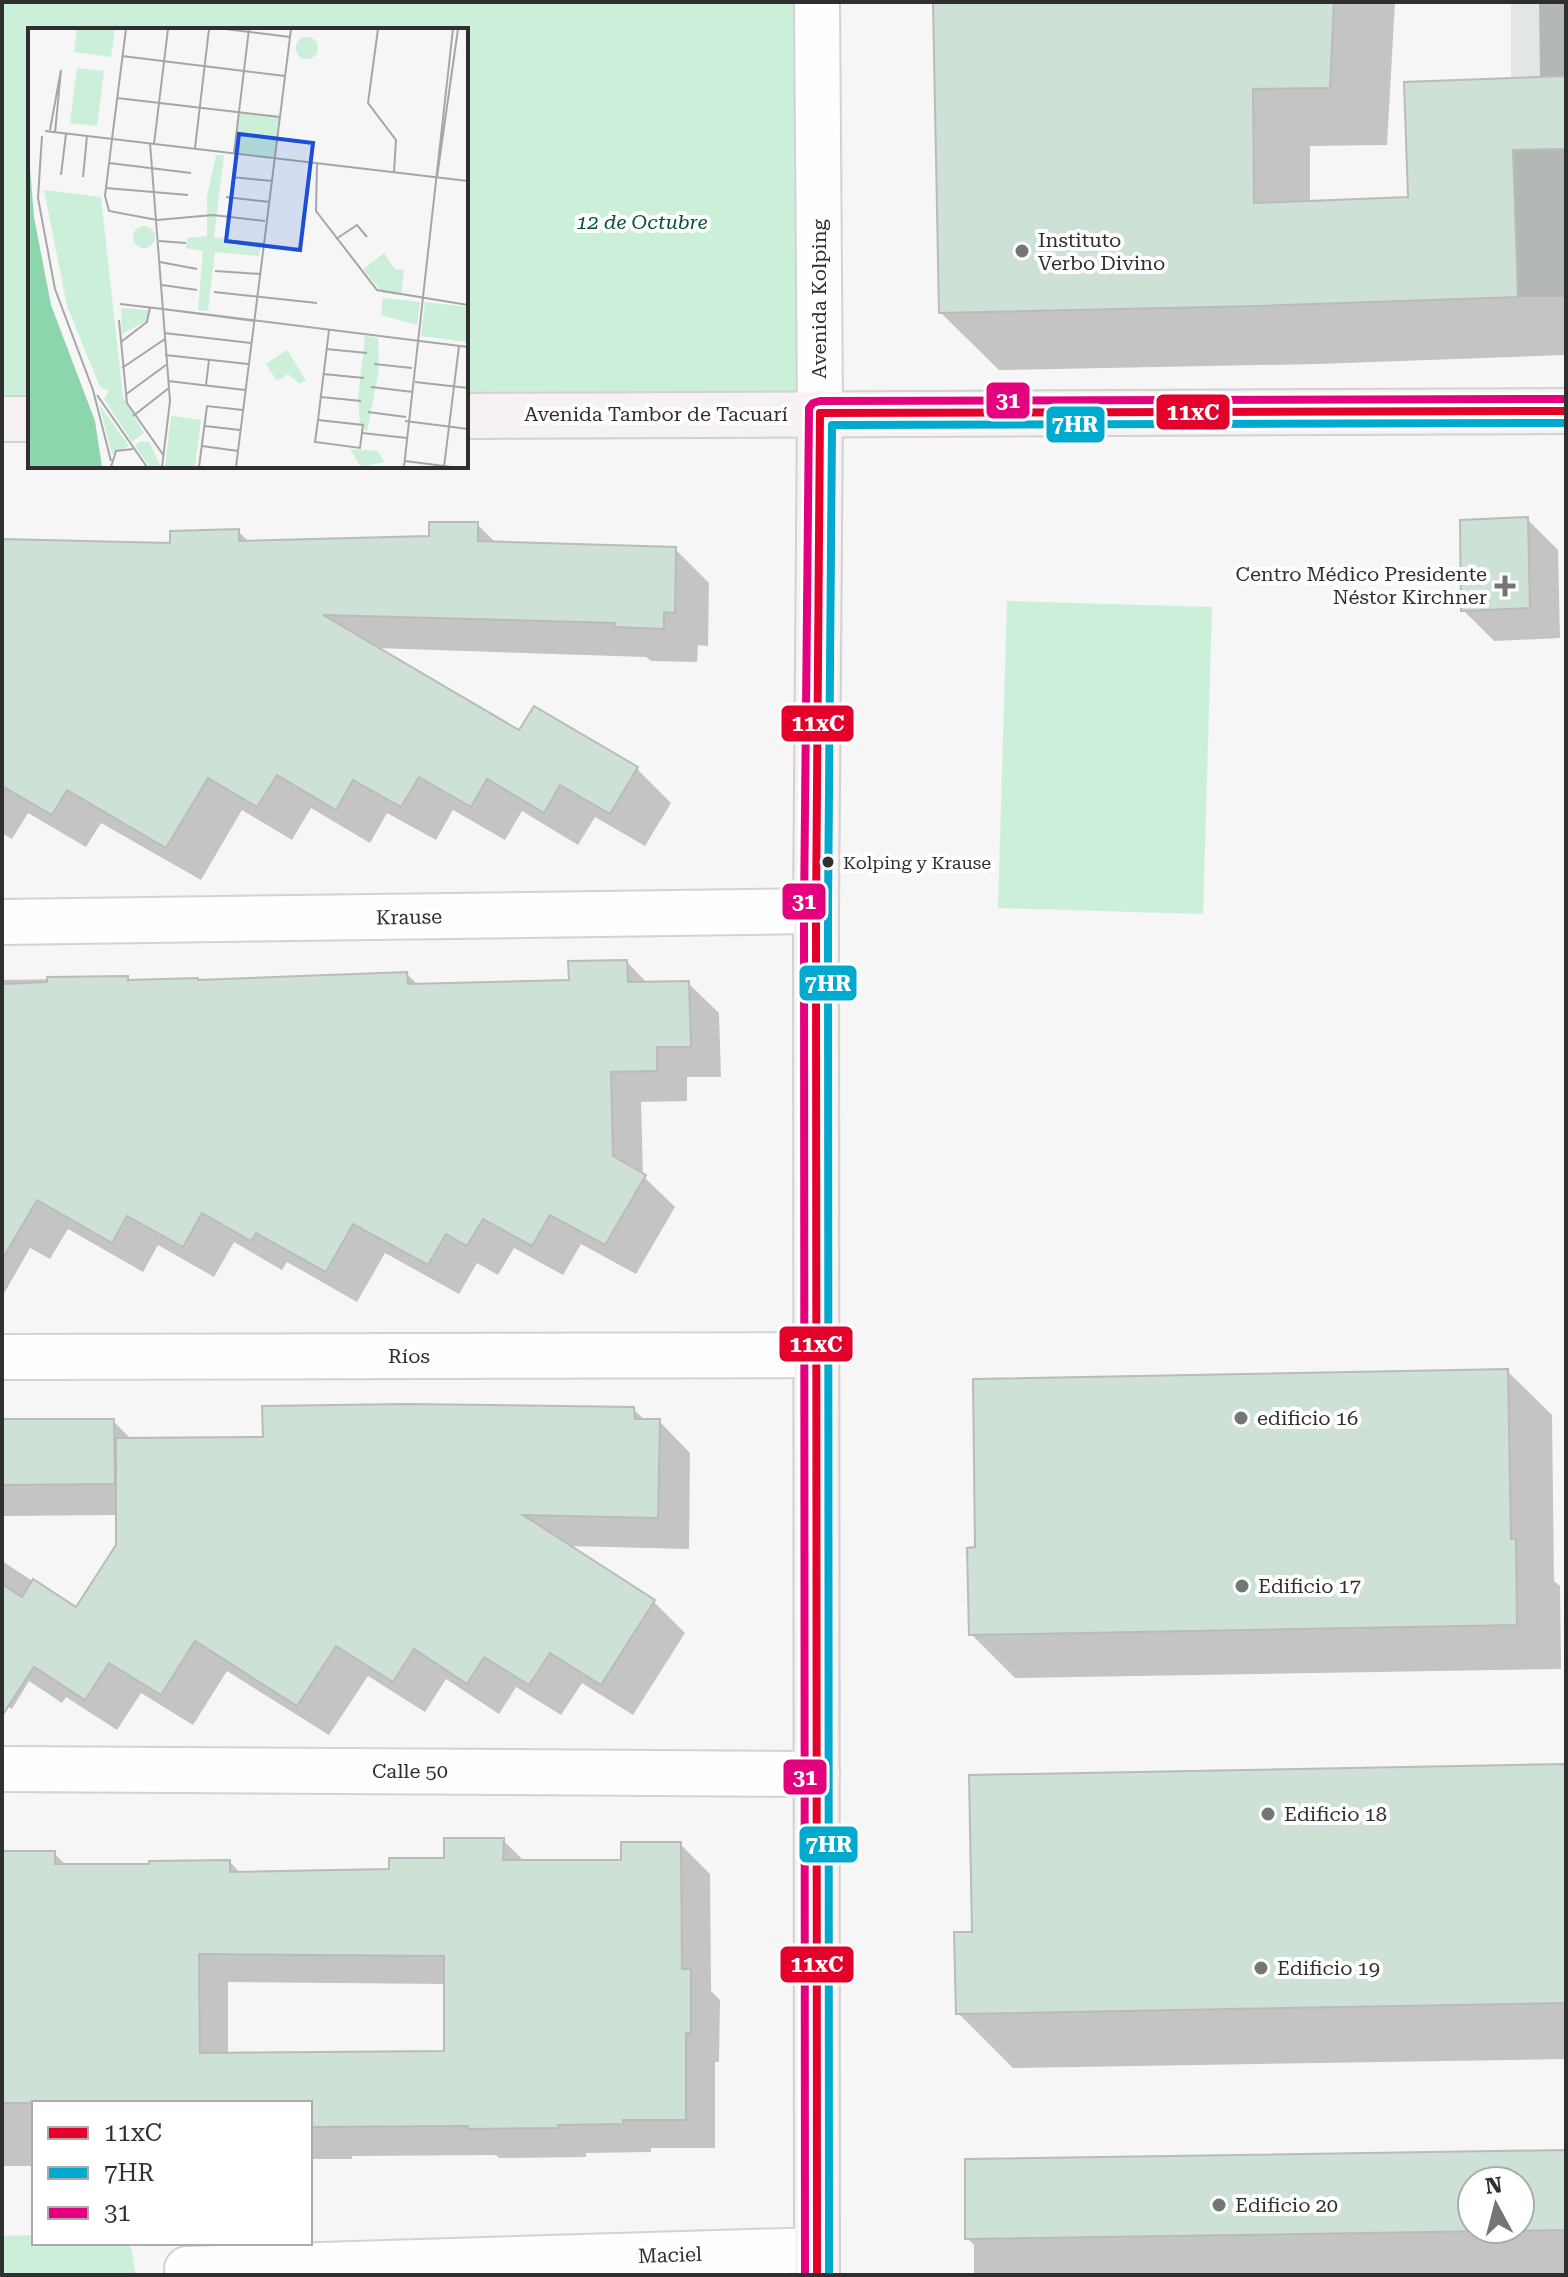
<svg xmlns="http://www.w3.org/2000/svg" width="1568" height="2277" viewBox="0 0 1568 2277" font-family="'Roboto Serif',serif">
  <rect width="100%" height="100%" fill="#f5f6f5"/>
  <path fill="#e2e7e3" d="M1511,2H1566V297H1518L1511,78Z"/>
  <g fill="#cbefd9">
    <path d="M2,2H817L820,413L466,416V30H30V418L2,419Z"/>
    <path d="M1007,601L1212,607L1203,914L998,908Z"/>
    <path d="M34,2235V2243H130L136,2275H2V2236Z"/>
  </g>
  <g fill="#0003" fill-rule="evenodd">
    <path d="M935,2H1395L1387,145L1310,146V203L1410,199L1540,79L1539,2H1566V355L1317,364L999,370L941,313Z"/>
    <path d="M1527,519L1558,550L1560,638L1494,641L1463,610Z"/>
    <path d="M477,524L497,544L675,549L709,583L708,646L698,645L697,662L651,661L646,657L376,648L520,733L637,769L671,803L645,846L595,817L578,845L522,811L505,840L453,810L436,840L387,813L370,843L311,808L292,840L242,810L201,880L101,823L86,847L28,813L12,839L2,833V541L172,545L238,531L249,542L431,538Z"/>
    <path d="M627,962L648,984L688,983L719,1013L721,1077H687V1101L641,1102L643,1176L675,1207L636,1274L581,1244L563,1275L514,1248L498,1275L477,1263L459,1294L385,1253L357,1302L287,1262L282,1270L234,1242L214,1277L158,1245L143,1272L68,1229L50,1259L30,1248L2,1297V980L127,978L131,981L200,982L407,974L419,986L571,982Z"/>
    <path d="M1507,1371L1552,1415L1554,1581L1560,1586L1561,1669L1015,1678L971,1634Z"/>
    <path d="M633,1409L646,1421H659L690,1453L689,1549L567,1546L654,1602L685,1633L633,1715L582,1683L561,1715L516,1687L499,1714L446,1679L425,1712L368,1676L329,1735L227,1671L193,1725L141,1693L117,1730L66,1697L62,1703L29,1681L12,1709L2,1703V1561L77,1610L118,1546V1515L2,1516V1421H113L132,1440L265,1439Z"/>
    <path d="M1566,1766V2059L1013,2068L958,2013L974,1934Z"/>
    <path d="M503,1840L525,1862H623L680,1844L710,1874L711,1991L720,2000L719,2062H715V2148H651V2152L586,2153V2157L499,2158L496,2155L352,2156V2159H310V2103H34V2166H2V1854L54,1853L67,1866H151L230,1862L241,1874L391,1871L446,1860ZM228,1982L446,1984V2052L228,2055Z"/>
    <path d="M1566,2152V2275H974V2245L967,2238ZM1472,2181H1520V2229H1472Z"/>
  </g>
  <g fill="#cde1d5" stroke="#babbba" stroke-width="2" fill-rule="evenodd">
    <path d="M933,2H1334L1330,88L1253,89L1254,203L1408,197L1404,82L1566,76V149L1513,150L1518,297L1258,306L939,313Z"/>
    <path d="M1528,517L1530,608L1461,611L1460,520Z"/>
    <path d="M429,522H478V541L676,547L675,613L664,612V629L614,627L615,623L323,615L519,730L534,706L638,767L610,814L560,785L544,813L487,779L471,807L419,777L401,807L353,780L336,810L277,775L257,807L208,778L166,848L67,790L52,815L2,786V539L170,543V531L239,529V541L429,536Z"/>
    <path d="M627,960L628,982L689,981L691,1047H657V1071L611,1072L613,1156L646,1175L605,1245L550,1215L532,1246L483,1219L467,1246L446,1234L428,1265L353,1224L326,1272L256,1233L251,1241L202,1213L183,1247L127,1216L112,1243L37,1200L2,1260V984L47,982V977L128,976V980L198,978V980L407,972L408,984L569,980L568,961Z"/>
    <path d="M1508,1369L1511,1539H1516L1517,1625L969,1635L967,1548L975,1547L973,1379Z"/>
    <path d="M407,1404L634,1407L635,1419H660L658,1518L523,1515L655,1600L601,1685L550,1653L529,1685L484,1657L467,1684L414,1649L393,1682L336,1646L297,1706L195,1641L161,1695L109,1663L85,1700L34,1667L2,1716V1584L22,1597L33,1579L76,1607L116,1545V1438L263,1437L262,1406Z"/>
    <path d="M2,1419H114L115,1484L2,1485Z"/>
    <path d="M1566,1764V2003L956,2014L954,1932H972L969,1775Z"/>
    <path d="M444,1838H504L503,1860H621V1842H681L682,1969H691V2033H686V2120H623V2124L558,2125V2128L468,2129V2126L310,2127V2103H2V1851H55V1864H149V1861L230,1860V1872L389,1869V1858H444ZM199,1954L444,1956V2051L200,2053Z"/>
    <path d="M1566,2150V2230L965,2239V2159ZM1472,2181H1520V2229H1472Z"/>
  </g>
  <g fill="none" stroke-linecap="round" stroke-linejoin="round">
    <g stroke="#d2d3d2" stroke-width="48">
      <g id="minor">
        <path d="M2,922L816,911"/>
        <path d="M2,1357L817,1355"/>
        <path d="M2,1769L817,1774"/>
        <path d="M187,2269L817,2250"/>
      </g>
    </g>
    <g stroke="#d2d3d2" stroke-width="48">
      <path id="secondary" d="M817,2L820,413"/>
    </g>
    <g stroke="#d1d2d1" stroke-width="48">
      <g id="primary">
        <path d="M466,416L1566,411"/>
        <path d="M2,419H30"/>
        <path d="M817,2275L816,911L820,413"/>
      </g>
    </g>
    <use href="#minor" stroke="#fefefe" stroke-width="44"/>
    <use href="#secondary" stroke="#fefefe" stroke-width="44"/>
    <use href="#primary" stroke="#f7f1f3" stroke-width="44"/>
    <g stroke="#fff" stroke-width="14">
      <g id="bus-1">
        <path d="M820,413L1566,411"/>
        <path d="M817,2275L816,911L820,413"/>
      </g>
    </g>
    <g stroke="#fff" stroke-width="14">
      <path id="bus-2" d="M829,2275L828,911L832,425L1566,423"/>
    </g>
    <g stroke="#fff" stroke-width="14">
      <path id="bus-3" d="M805,2275L804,911L809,408L813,403L820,401L1566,399"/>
    </g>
    <use href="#bus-1" stroke="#e4002b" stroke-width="8"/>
    <use href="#bus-2" stroke="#00a9ce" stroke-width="8"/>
    <use href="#bus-3" stroke="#e5007d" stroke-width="8"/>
  </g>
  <g fill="#747574" stroke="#fff" stroke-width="3">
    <circle cx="1022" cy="251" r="8"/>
    <path d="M1501 574h8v8h8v8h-8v8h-8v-8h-8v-8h8z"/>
    <circle cx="1241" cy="1418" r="8"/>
    <circle cx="1242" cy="1586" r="8"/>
    <circle cx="1268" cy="1814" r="8"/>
    <circle cx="1261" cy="1968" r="8"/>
    <circle cx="1219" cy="2205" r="8"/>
  </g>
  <circle fill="#2e2f2e" stroke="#fff" stroke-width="3" cx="828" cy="862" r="7"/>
  <g text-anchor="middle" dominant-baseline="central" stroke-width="8" stroke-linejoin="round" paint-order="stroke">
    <g font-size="18" fill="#2e2f2e" stroke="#fff" text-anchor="start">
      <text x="843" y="862">Kolping y Krause</text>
    </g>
    <g font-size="20" font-style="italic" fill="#005632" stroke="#fff">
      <text x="642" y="222">12 de Octubre</text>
    </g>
    <g font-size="20" fill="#2e2f2e" stroke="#fff" text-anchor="start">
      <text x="1038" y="240">Instituto<tspan x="1038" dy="23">Verbo Divino</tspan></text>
      <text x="1487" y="574" text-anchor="end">Centro Médico Presidente<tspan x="1487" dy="23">Néstor Kirchner</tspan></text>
      <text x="1257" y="1418">edificio 16</text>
      <text x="1258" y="1586">Edificio 17</text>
      <text x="1284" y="1814">Edificio 18</text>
      <text x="1277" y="1968">Edificio 19</text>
      <text x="1235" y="2205">Edificio 20</text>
    </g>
    <g font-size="20" fill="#2e2f2e" stroke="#fff">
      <text transform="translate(819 299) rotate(-90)">Avenida Kolping</text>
      <text x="656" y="414">Avenida Tambor de Tacuarí</text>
      <text transform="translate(409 917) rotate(-1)">Krause</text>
      <text x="409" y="1356">Ríos</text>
      <text x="410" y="1771">Calle 50</text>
      <text transform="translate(670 2255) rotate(-2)">Maciel</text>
    </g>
  </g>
  <g transform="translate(28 28)">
    <rect width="440" height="440" fill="#f5f6f5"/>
    <path d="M49,1H87L83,29L46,24ZM268 20a11 11 0 1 1 22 0a11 11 0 1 1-22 0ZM49,40L76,43L69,98L42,95ZM211,84L252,89L247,130L206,125ZM188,127H196L186,209L204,211L205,217L233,218L231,228L187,224L180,283L170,282L175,223L158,220L159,210L179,208V169ZM16,162L73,169L95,369L116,405L104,414L76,371L81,363L72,359L39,278ZM105 209a11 11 0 1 1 22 0a11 11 0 1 1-22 0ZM356,225L367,241L376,242L373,267L355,265L335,241ZM355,270L392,274L389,297L353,287ZM397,274L440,279V314L393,308ZM93,280L120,282V292L94,306ZM337,308L350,310L351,341L339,404L332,396L330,371ZM259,322L278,352L272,356L260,346L249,353L238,336ZM71,376L101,418L84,426ZM143,388L173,392L167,439H137ZM112,413L121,414L133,439H122L107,418ZM322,421L350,423L356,434L333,439Z" fill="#cbefd9"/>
    <path d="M0,116L6,189L23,277L67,393L74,439H0Z" fill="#8cd5ad"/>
    <path fill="none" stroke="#a5a6a5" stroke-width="2" d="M197,1L262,9M350,1L340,75L368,112L366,144M94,28L257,48M89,70L252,89M22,102L33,42L27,105M17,103L440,153M14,108L10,170L27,261L65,362L83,433M84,111L77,168L81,183L129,192L185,187L237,193M84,111L98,1M122,115L142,373L134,439M126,116L140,1M167,120L181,1M206,125L221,1M81,135L163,145M289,135L288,183L349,262L440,277M33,147L38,106M55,149L59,108M204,149L244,153M409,149L430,1M78,160L160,167M198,169L242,174M308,211L329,197L339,209M131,213L158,215M207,213L236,216M132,234L169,241M187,243L233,246M134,257L169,262M186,264L289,275M92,276L135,281M135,281L440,319M135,281L227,293M91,292L99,375L136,428M136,305L223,315M93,314L119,294L122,279M298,321L339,325M137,327L220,336M346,336L384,340M94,340L137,311M295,346L336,350M140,353L217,362M387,354L440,360M178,357L181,332M343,359L385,364M69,367L119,439M97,367L138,337M293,369L333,373M340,384L378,389M105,388L141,360M290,392L335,397L332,420L287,414L290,392L301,302M377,393L440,401M177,398L212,402M334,405L379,410M174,418L210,423M377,433L424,439M83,439L88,423L105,421M171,439L179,378L215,382M208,439L263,1M376,439L425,1M416,439L431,318"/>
    <path fill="#1d4ed8" fill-opacity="0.15" stroke="#1d4ed8" stroke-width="4" d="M211,106L285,115L272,222L198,213Z"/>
    <rect width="440" height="440" fill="none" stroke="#2e2f2e" stroke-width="4"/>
  </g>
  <g stroke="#fff" stroke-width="3">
    <rect x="985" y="381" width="46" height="39" rx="8" fill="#e5007d"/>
    <rect x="1155" y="393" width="76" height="38" rx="8" fill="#e4002b"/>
    <rect x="1045" y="405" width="61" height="39" rx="8" fill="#00a9ce"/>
    <rect x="780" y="704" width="75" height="39" rx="8" fill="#e4002b"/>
    <rect x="781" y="882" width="46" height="39" rx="8" fill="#e5007d"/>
    <rect x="798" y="964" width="60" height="38" rx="8" fill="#00a9ce"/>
    <rect x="778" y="1325" width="76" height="38" rx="8" fill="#e4002b"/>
    <rect x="782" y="1758" width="46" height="38" rx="8" fill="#e5007d"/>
    <rect x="798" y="1825" width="61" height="39" rx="8" fill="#00a9ce"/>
    <rect x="779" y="1945" width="76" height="39" rx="8" fill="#e4002b"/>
  </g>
  <g font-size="22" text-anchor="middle" font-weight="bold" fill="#fff">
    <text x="1008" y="408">31</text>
    <text x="1193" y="420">11xC</text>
    <text x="1075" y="432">7HR</text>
    <text x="818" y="731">11xC</text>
    <text x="804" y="909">31</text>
    <text x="828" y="991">7HR</text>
    <text x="816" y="1352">11xC</text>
    <text x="805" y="1785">31</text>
    <text x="829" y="1852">7HR</text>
    <text x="817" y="1972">11xC</text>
  </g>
  <rect width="1568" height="2277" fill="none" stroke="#2e2f2e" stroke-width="8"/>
  <rect x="32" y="2101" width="280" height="144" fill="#ffffff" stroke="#abacab" stroke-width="2"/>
  <rect x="48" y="2127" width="40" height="12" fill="#e4002b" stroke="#abacab" stroke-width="2"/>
  <text x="104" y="2141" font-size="24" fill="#2e2f2e">11xC</text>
  <rect x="48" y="2167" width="40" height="12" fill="#00a9ce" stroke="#abacab" stroke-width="2"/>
  <text x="104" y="2181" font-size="24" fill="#2e2f2e">7HR</text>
  <rect x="48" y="2207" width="40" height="12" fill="#e5007d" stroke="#abacab" stroke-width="2"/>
  <text x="104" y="2221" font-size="24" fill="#2e2f2e">31</text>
  <g transform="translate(1496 2205) rotate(353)"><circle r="38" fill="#ffffff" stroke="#abacab" stroke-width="2"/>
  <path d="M0-6L14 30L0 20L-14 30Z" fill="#747574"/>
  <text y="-12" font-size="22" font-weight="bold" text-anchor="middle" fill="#2e2f2e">N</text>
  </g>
</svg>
